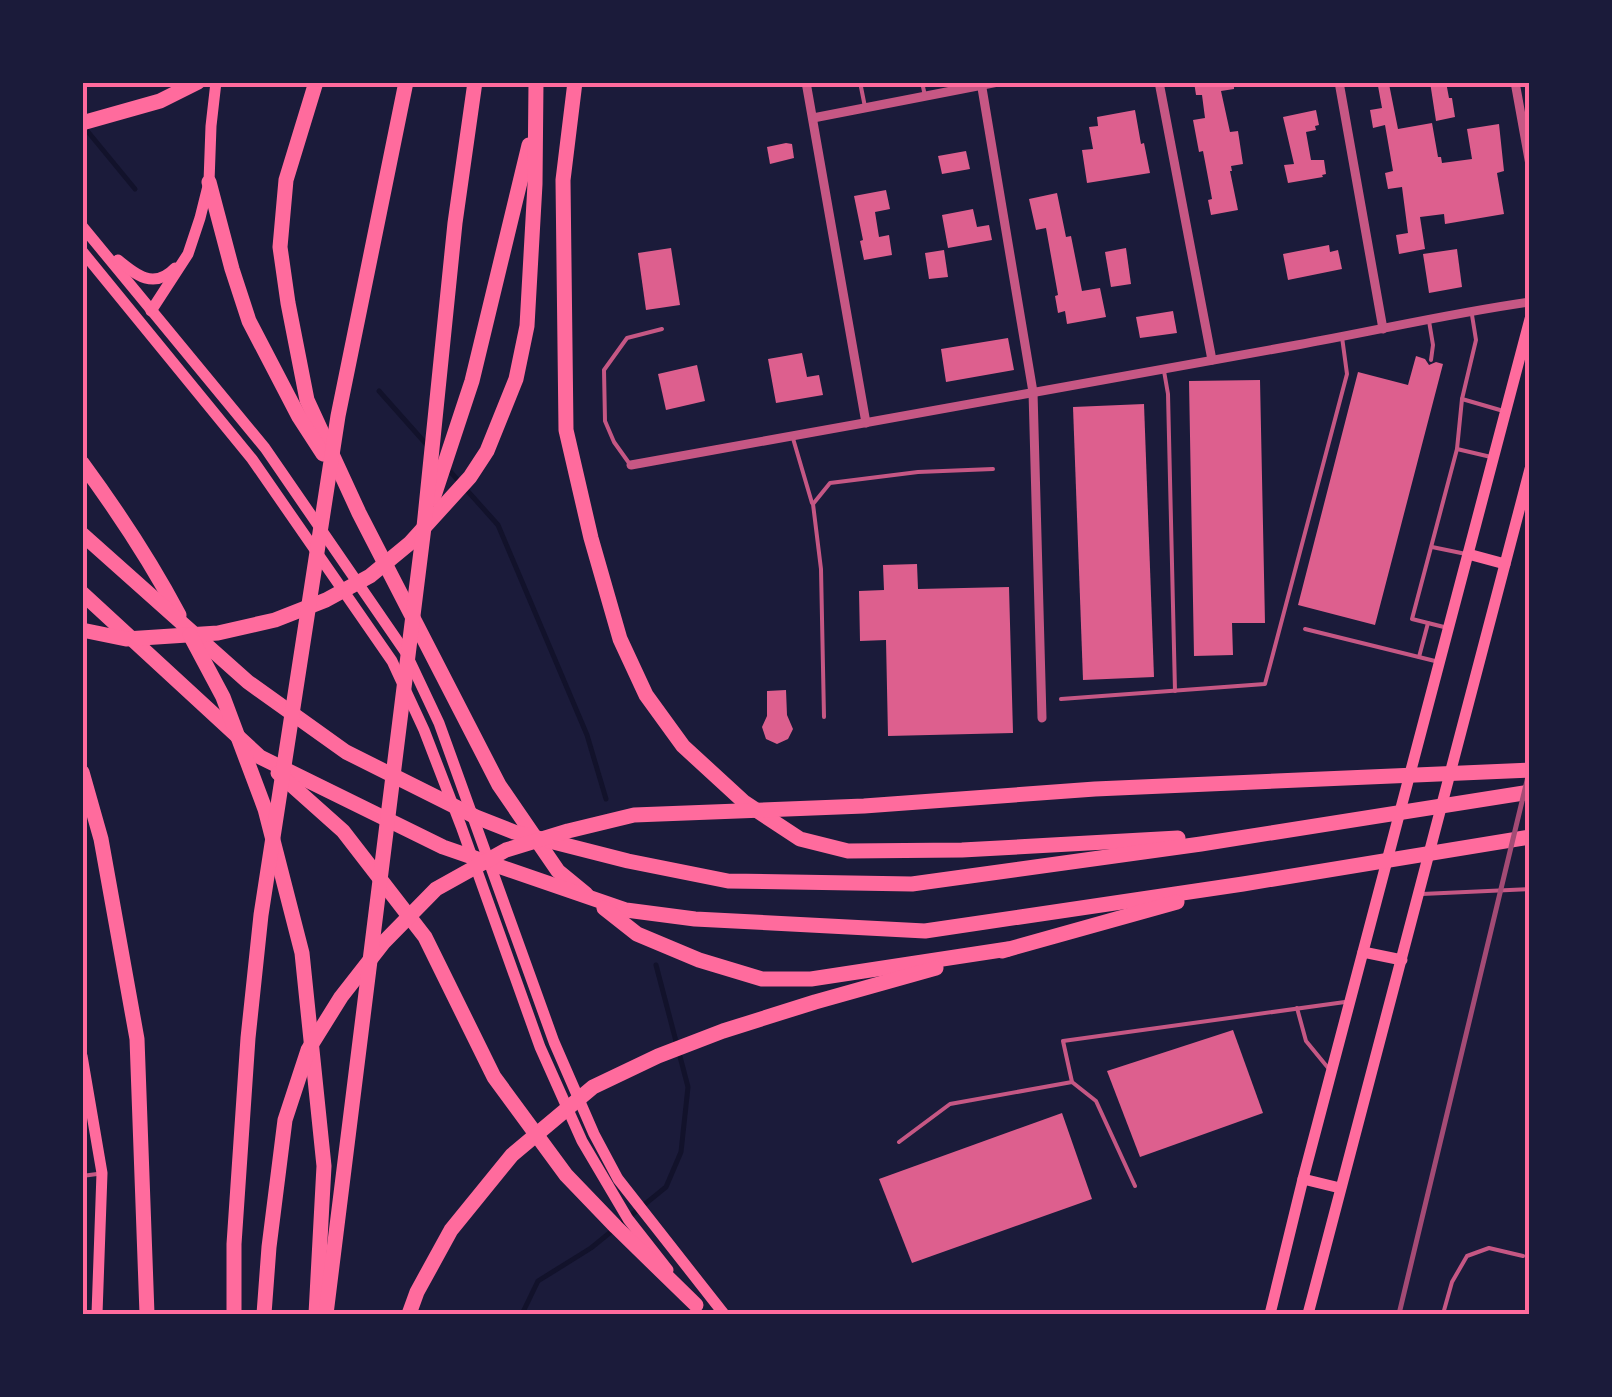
<svg xmlns="http://www.w3.org/2000/svg" width="1612" height="1397" viewBox="0 0 1612 1397" font-family="'DejaVu Sans',sans-serif">
  <rect width="100%" height="100%" fill="#1b1b3a"/>
  <g fill="none" stroke-linecap="round" stroke-linejoin="round">
    <g stroke="#12122b" stroke-width="5">
      <path d="M84,127L135,189"/>
      <path d="M379,391L427,445"/>
      <path d="M447,468L498,525L587,735L606,799"/>
      <path d="M522,1314L538,1281L591,1248L666,1187L681,1152L688,1087L656,965"/>
    </g>
  </g>
  <g fill="#dd5f8e">
    <path d="M1194,82H1234V89L1221,91L1230,132L1238,131L1243,164L1231,166L1232,171H1230L1238,210L1211,215L1208,200L1212,199L1210,188L1203,151L1199,152L1193,120L1205,118L1202,95H1196Z"/>
    <path d="M1430,82H1446L1449,98H1452L1455,117L1436,121Z"/>
    <path d="M1389,84L1398,129L1432,123L1438,157H1441L1442,163L1472,159L1467,129L1499,124L1504,171L1497,173L1504,214L1445,224L1444,214L1420,217L1425,249L1399,254L1396,235L1408,233L1402,187L1388,189L1385,173L1393,171L1385,125L1373,128L1370,110L1382,108L1378,86Z"/>
    <path d="M1135,110L1141,144L1144,143L1150,173L1087,183L1082,150L1093,149L1089,127L1098,126L1097,117Z"/>
    <path d="M1316,110L1319,125L1315,126L1316,130L1306,132L1311,160H1324L1326,174L1322,175L1323,177L1288,183L1284,165L1294,164L1283,117Z"/>
    <path d="M786,143L792,144L794,158L770,164L767,147Z"/>
    <path d="M966,151L970,169L942,174L938,156Z"/>
    <path d="M886,190L890,209L875,212L879,237L889,235L892,255L864,260L860,241L863,240L854,196Z"/>
    <path d="M1057,193L1066,237L1071,236L1082,291L1100,288L1106,317L1067,324L1065,311L1058,313L1055,296L1058,295L1046,228L1036,230L1029,199Z"/>
    <path d="M973,209L977,227L989,225L992,240L948,248L942,215Z"/>
    <path d="M1329,245L1330,252L1338,250L1342,269L1288,280L1283,254Z"/>
    <path d="M671,248L680,305L646,310L638,253Z"/>
    <path d="M1126,248L1131,284L1111,287L1105,252Z"/>
    <path d="M1457,249L1462,287L1429,293L1423,254Z"/>
    <path d="M944,250L948,277L929,279L925,253Z"/>
    <path d="M1173,311L1177,333L1140,338L1136,317Z"/>
    <path d="M1008,338L1014,370L946,382L941,349Z"/>
    <path d="M802,353L807,377L819,375L823,395L776,403L768,359Z"/>
    <path d="M1416,356L1425,359L1429,365L1436,362L1443,364L1375,625L1298,605L1358,372L1408,385Z"/>
    <path d="M697,365L705,401L666,410L658,374Z"/>
    <path d="M1260,380L1265,623H1232L1233,655L1194,656L1189,381Z"/>
    <path d="M1144,404L1154,677L1083,680L1073,407Z"/>
    <path d="M917,564L918,589L1009,587L1013,733L888,736L886,640L860,641L859,591L884,590L883,565Z"/>
    <path d="M786,690L787,715L793,729L788,739L777,744L766,739L762,727L767,716V691Z"/>
    <path d="M1233,1030L1263,1113L1140,1157L1107,1071Z"/>
    <path d="M1062,1113L1092,1199L912,1263L879,1179Z"/>
  </g>
  <g fill="none" stroke-linecap="round" stroke-linejoin="round">
    <g stroke="#c65784" stroke-width="4">
      <path d="M860,82L865,107"/>
      <path d="M922,82L925,96"/>
      <path d="M1429,321L1433,345L1431,360"/>
      <path d="M1164,371L1168,394L1175,691"/>
      <path d="M1462,399L1500,410"/>
      <path d="M792,435L812,503"/>
      <path d="M1457,449L1491,457"/>
      <path d="M629,463L614,442L605,421L604,370L627,338L662,329"/>
      <path d="M1432,547L1466,554"/>
      <path d="M1444,627L1412,619L1457,449L1462,399L1476,340L1472,315"/>
      <path d="M1305,629L1435,661"/>
      <path d="M1419,657L1428,623"/>
      <path d="M1061,699L1265,684L1347,374L1342,337"/>
      <path d="M824,717L821,569L813,504L830,483L918,472L993,469"/>
      <path d="M1422,894L1530,889"/>
      <path d="M1297,1008L1306,1041L1329,1069"/>
      <path d="M1072,1082L1063,1041L1345,1002"/>
      <path d="M899,1142L950,1104L1072,1082L1096,1101L1135,1186"/>
      <path d="M82,1176L97,1174"/>
      <path d="M1443,1314L1452,1282L1467,1256L1489,1248L1523,1256"/>
    </g>
    <g stroke="#c65784" stroke-width="9">
      <path d="M806,82L866,423"/>
      <path d="M981,82L1033,392L1042,718"/>
      <path d="M1159,82L1212,360"/>
      <path d="M1339,82L1383,329"/>
      <path d="M1515,82L1530,165"/>
      <path d="M813,118L998,82"/>
      <path d="M631,465C853,424 1075,384 1297,345C1375,331 1452,313 1530,302"/>
    </g>
    <g stroke="#ff6b9d" stroke-width="11">
      <path d="M82,226L265,448L406,653L439,723L554,1042L594,1134L618,1179L724,1314"/>
      <path d="M82,251L252,459L392,661L424,730L461,826L540,1047L582,1141L628,1219L668,1270"/>
      <path d="M118,260C136,275 154,290 175,268"/>
      <path d="M151,311L188,254L200,218L209,182L211,126L216,82"/>
      <path d="M1468,554L1505,564"/>
      <path d="M1363,952L1402,960"/>
      <path d="M82,1056L102,1173L97,1314"/>
      <path d="M1303,1179L1340,1188"/>
      <path d="M1270,1314L1303,1179L1530,319"/>
      <path d="M1308,1314L1530,469"/>
    </g>
    <g stroke="#ff6b9d" stroke-width="15">
      <path d="M316,82L286,180L280,247L288,303L307,400L359,513L499,785L558,871L586,894"/>
      <path d="M575,82L563,180L566,430L591,538L620,639L646,695L683,746L744,802L800,839L848,851L962,850L1178,838"/>
      <path d="M82,123L160,101L198,82"/>
      <path d="M209,182L232,269L249,321L299,417L323,454"/>
      <path d="M82,463C118,512 151,562 179,615"/>
      <path d="M433,499L472,381L529,145"/>
      <path d="M82,534L248,682L346,752L476,817L514,832L628,861L728,881L912,884L1201,844L1530,792"/>
      <path d="M82,593L260,757L443,847L626,910L695,919L925,931L1243,884L1530,837"/>
      <path d="M82,630L126,639L218,633L275,620L326,600L370,576L410,543L470,477L487,451L516,379L527,326L535,184L536,82"/>
      <path d="M190,635L223,697L265,809L302,953L324,1166L316,1314"/>
      <path d="M82,772L101,839L137,1039L147,1314"/>
      <path d="M278,773L343,831L425,937L494,1077L566,1175L616,1227L696,1305"/>
      <path d="M604,908L637,934L699,960L762,979H811L1008,949"/>
      <path d="M1002,951L1177,902"/>
      <path d="M234,1314V1244L248,1038L261,915L338,416L406,82"/>
      <path d="M264,1314L269,1247L285,1120L308,1050L341,997L384,942L436,889L506,850L568,831L634,815L864,806L1095,789L1530,770"/>
      <path d="M326,1314L424,527L455,223L475,82"/>
      <path d="M409,1314L417,1292L451,1230L512,1155L593,1087L658,1056L723,1031L815,1002L936,968"/>
    </g>
    <path stroke="#a44b75" stroke-width="5" d="M1399,1314L1530,768"/>
  </g>
  <rect width="1612" height="1397" fill="none" stroke="#1b1b3a" stroke-width="170"/>
  <rect x="85" y="85" width="1442" height="1227" fill="none" stroke="#ff6b9d" stroke-width="4"/>
</svg>
